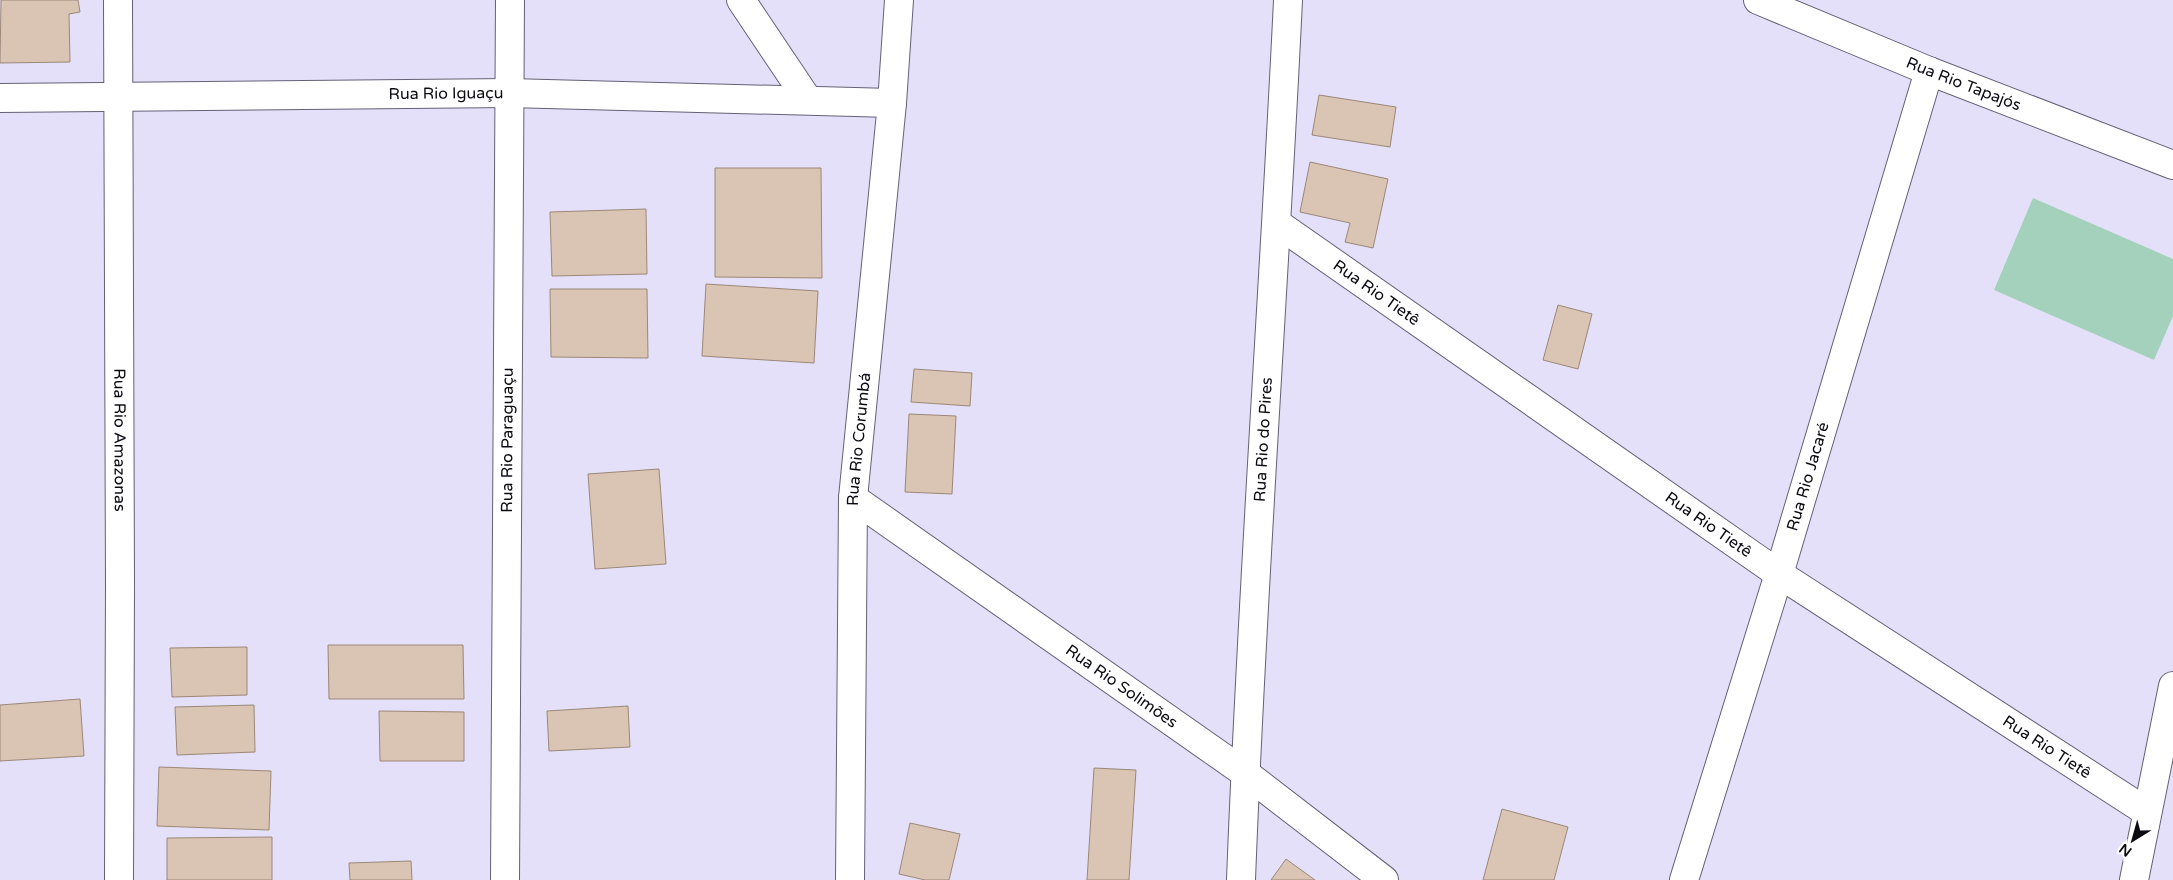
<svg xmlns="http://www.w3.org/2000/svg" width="2173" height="880" viewBox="0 0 2173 880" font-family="'Varela Round',sans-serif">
  <rect width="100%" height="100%" fill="#e4e0f9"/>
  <path fill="#a4d1bb" d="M2033,198L2173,259V316L2154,360L1994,290Z"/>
  <g fill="#dac4b3" stroke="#9c8878">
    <path d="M1,0H78L80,12L69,14L70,62L0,63Z"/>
    <path d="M1319,95L1396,107L1390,147L1312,135Z"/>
    <path d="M1310,162L1388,179L1373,248L1345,242L1350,223L1300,212Z"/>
    <path d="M715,168H821L822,278L715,277Z"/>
    <path d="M646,209L647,274L552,276L550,212Z"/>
    <path d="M706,284L818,291L814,363L702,356Z"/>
    <path d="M550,289H647L648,358L551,357Z"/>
    <path d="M1558,305L1592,314L1578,369L1543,360Z"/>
    <path d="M914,369L972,373L970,406L911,402Z"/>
    <path d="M909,414L956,416L952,494L905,492Z"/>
    <path d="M659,469L666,564L595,569L588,474Z"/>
    <path d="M328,645H463L464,699H329Z"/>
    <path d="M247,647V695L172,697L170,648Z"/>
    <path d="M80,699L84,756L0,761V705Z"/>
    <path d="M254,705L255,752L177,755L175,707Z"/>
    <path d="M628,706L630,747L549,751L547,711Z"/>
    <path d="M379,711L464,712V761H380Z"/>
    <path d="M159,767L271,771L269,830L157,826Z"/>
    <path d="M1094,768L1136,770L1129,880H1087Z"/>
    <path d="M1502,809L1568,827L1554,880H1483Z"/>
    <path d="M910,823L960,834L949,880H925L899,874Z"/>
    <path d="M272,837V880H167V838Z"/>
    <path d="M1286,859L1315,880H1271Z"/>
    <path d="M411,861L412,880H350L349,863Z"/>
  </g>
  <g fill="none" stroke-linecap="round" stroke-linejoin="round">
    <g stroke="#646176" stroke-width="30">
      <g id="street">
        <path id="s1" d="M118,0L120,584L119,880"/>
        <path d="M741,0L808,100"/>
        <path id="s2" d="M1758,0L1929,71L2173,165"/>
        <path id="s3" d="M0,98L509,93L892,103"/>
        <path id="s4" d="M1278,224L1779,574L2147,812"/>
        <path id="s5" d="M853,498L1245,773L1384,880"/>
        <path id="s6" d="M505,880L510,0"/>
        <path id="s7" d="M1241,880C1252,586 1274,293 1288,0"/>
        <path id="s8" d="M1684,880L1779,574L1929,71"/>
        <path d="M2134,880L2173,686"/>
      </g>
    </g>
    <g stroke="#646176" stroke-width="30">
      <g id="secondary">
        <path id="s9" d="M850,880L853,498L892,103L899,0"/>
      </g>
    </g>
    <use href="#street" stroke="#fff" stroke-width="28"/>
    <use href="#secondary" stroke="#fff" stroke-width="28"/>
  </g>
  <g text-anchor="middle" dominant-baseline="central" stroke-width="4.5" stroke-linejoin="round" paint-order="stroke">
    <g font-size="16" fill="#0c0a12" stroke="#fff">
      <text stroke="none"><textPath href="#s2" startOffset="222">Rua Rio Tapajós</textPath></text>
      <text stroke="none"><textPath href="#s3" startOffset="446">Rua Rio Iguaçu</textPath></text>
      <text stroke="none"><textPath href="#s4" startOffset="120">Rua Rio Tietê</textPath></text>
      <text stroke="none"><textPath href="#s9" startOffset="441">Rua Rio Corumbá</textPath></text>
      <text stroke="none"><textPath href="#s1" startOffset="440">Rua Rio Amazonas</textPath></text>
      <text stroke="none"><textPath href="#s6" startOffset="440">Rua Rio Paraguaçu</textPath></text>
      <text stroke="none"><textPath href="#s7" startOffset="441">Rua Rio do Pires</textPath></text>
      <text stroke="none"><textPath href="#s8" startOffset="422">Rua Rio Jacaré</textPath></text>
      <text stroke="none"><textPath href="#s4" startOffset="525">Rua Rio Tietê</textPath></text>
      <text stroke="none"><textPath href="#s5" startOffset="328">Rua Rio Solimões</textPath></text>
      <text stroke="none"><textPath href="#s4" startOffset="930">Rua Rio Tietê</textPath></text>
    </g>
  </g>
  <g transform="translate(2133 840) rotate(217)" stroke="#ffffff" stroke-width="4" paint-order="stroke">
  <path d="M0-4L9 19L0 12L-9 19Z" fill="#0c0a12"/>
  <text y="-8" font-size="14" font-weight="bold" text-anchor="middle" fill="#0c0a12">N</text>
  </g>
</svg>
